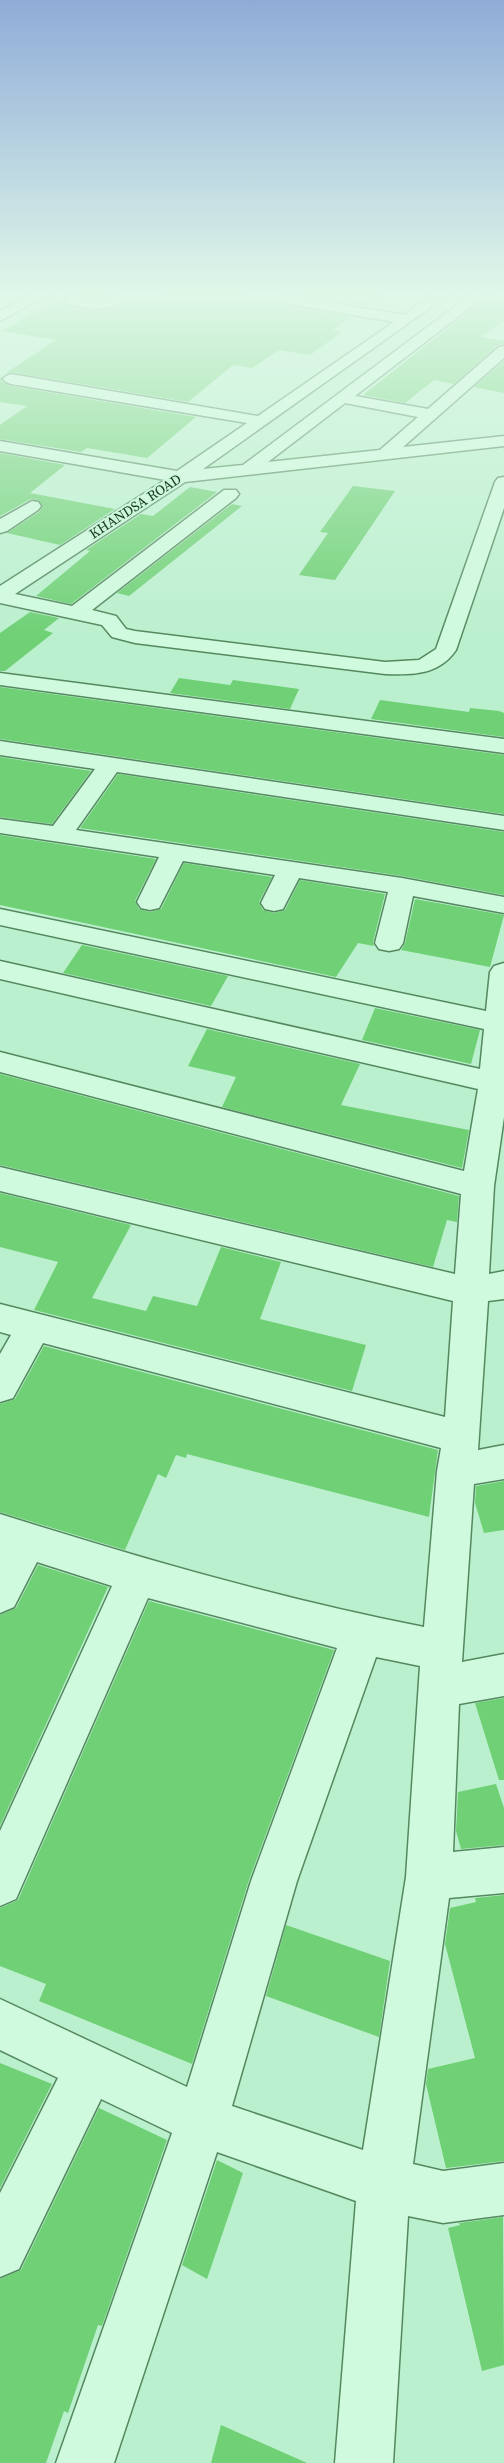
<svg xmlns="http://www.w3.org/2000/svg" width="504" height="2463" viewBox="0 0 504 2463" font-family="'Source Serif 4',serif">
  <rect width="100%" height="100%" fill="#bbf0ce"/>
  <g fill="#6fd075">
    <path d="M70,293H115L101,299L71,295L62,300L71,307L102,311L130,301L159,299L168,293H240L249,299L351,317L333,330L342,332L310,355L279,350L252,368L233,365L188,402L11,372L6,373L56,340L2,331Z"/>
    <path d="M288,293H384L366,306Z"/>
    <path d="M491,294L504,296V320L481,337L504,341V344L498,345L454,384L434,380L405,403L363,395Z"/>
    <path d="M504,361V393L474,387Z"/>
    <path d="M3,375L1,381L11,386L196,417L147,458L87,448L81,452L0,439V425L27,406L0,402V378Z"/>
    <path d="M0,453L65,465L30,493L115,509L60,545L7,533L39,512L43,506L38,500L31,499L0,516Z"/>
    <path d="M353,486L395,491L335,580L299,575L328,533L320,532Z"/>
    <path d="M190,487L217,492L71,604L36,596L90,551L86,550L141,514L153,516Z"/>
    <path d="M232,504L242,506L129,596L117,593Z"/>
    <path d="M30,612L59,618L44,630L53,633L5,671H0V633Z"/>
    <path d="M179,678L230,685L233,680L299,689L290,709L170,693Z"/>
    <path d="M0,687L504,755V814L0,739Z"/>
    <path d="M380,700L469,712L470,708L499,711L504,713V737L371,719Z"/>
    <path d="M0,757L91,771L52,824L0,817Z"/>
    <path d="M118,774L504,832V895L402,876L80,828Z"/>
    <path d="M0,835L156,859L135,901L139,909L150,912L161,909L184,863L272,877L259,902L263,910L274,913L285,910L300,880L385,894L373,942L374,946L358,943L336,977L0,905Z"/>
    <path d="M415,899L504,915L490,967L401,950L405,943Z"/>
    <path d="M82,945L228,976L211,1006L63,973Z"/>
    <path d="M375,1008L480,1030L471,1064L362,1040Z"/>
    <path d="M207,1029L360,1064L341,1105L469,1130L462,1168L222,1107L236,1077L188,1066Z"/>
    <path d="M0,1074L459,1196L457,1222L447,1220L433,1267L0,1165Z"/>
    <path d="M0,1193L131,1225L92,1298L146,1311L153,1296L197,1306L221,1247L281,1262L260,1319L366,1345L352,1391L34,1310L58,1262L0,1247Z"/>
    <path d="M44,1346L438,1450L429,1517L187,1454L186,1458L176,1455L166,1478L158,1474L125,1550L0,1512V1404L15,1399Z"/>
    <path d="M504,1481V1530L484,1533L475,1503L476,1486Z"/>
    <path d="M38,1565L108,1587L0,1826V1615L16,1608Z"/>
    <path d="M149,1601L334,1650L249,1880L192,2064L39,2001L46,1984L0,1966V1908L18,1900Z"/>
    <path d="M504,1698V1780H499L475,1703Z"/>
    <path d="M496,1784L504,1808V1845L461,1849L456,1831L458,1792Z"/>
    <path d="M504,1895V2161L446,2168L426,2084L428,2069L475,2058L445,1944L450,1908L476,1902L475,1898Z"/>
    <path d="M286,1925L390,1961L379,2037L266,1996Z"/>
    <path d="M0,2063L52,2084L0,2188Z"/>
    <path d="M99,2108L167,2140L102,2326L98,2325L68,2413L64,2411L46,2463H0V2279L21,2270Z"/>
    <path d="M217,2160L243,2173L207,2279L182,2265Z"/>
    <path d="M503,2217L504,2365L482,2371L448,2228L460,2225L459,2223Z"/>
    <path d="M221,2425L307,2463H211Z"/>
  </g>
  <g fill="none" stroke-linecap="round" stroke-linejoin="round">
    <g stroke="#54885e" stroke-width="3">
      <g id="minor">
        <path d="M34,293H51L0,321V311Z"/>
        <path d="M121,293H166L159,297L130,299L102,309L71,305L64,301L71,297L101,301Z"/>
        <path d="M242,293H274L404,315L435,293H451L203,469L243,465L473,293H489L355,396L428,409L499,347L504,346V358L403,447L504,436V446L185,482L15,594L72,606L224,490H236L239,494L236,498L92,610L116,616L126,629L135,631L385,662L419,660L436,649L495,482L498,478L504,477V508L456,650C439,675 413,675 385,674L135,643L112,637L102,625L0,603V586L165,480L0,451V441L177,471L247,423L11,384L6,382L3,379L6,376L11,374L258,416L394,322L249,297ZM345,403L418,417L380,450L268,462Z"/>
        <path d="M32,501L38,502L41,506L38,510L7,531L0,533V519Z"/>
        <path d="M0,673L504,739V753L0,685Z"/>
        <path d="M0,741L504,816V830L117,772L76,830L402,878L504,897V913L413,896L403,943L399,949L389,951L379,949L375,943L388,892L299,878L283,909L274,911L265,909L261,903L275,875L183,861L159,908L150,910L141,908L137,902L159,857L0,833V819L53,826L95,769L0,755Z"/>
        <path d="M0,909L486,1011L490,972L494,966L504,963V1117L494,1186L489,1274L504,1271V1299L488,1301L478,1450L504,1445V1479L474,1484L462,1662L504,1654V1696L459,1704L453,1852L504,1847V1893L449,1898L413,2164L443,2171L504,2163V2215L443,2223L408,2216L393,2463H335L356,2201L217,2152L114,2463H56L172,2133L101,2099L19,2269L0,2277V2193L58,2078L0,2050V1999L187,2087L251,1881L337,1648L148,1598L16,1899L0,1906V1831L112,1586L37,1562L14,1607L0,1613V1514C140,1558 280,1599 424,1627L437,1471L441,1448L43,1343L13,1398L0,1402V1354L11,1335L0,1332V1304L445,1417L453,1301L0,1191V1167L455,1274L461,1194L0,1072V1052L464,1171L478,1089L0,979V961L480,1069L484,1029L0,925ZM376,1657L420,1666L406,1877L363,2150L232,2106L297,1881Z"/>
      </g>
    </g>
    <use href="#minor" fill="#cffade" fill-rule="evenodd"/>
  </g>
  <linearGradient id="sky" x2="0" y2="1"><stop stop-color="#8facd8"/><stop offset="0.46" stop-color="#e0f8e9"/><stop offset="1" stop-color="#e0f8e9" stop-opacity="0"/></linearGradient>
  <rect width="504" height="638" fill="url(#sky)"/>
  <g text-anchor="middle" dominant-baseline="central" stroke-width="4.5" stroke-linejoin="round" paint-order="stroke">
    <g font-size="14" fill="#1a361e" stroke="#cbf7db">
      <text transform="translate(135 506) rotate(-33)">KHANDSA ROAD</text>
    </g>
  </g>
</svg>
